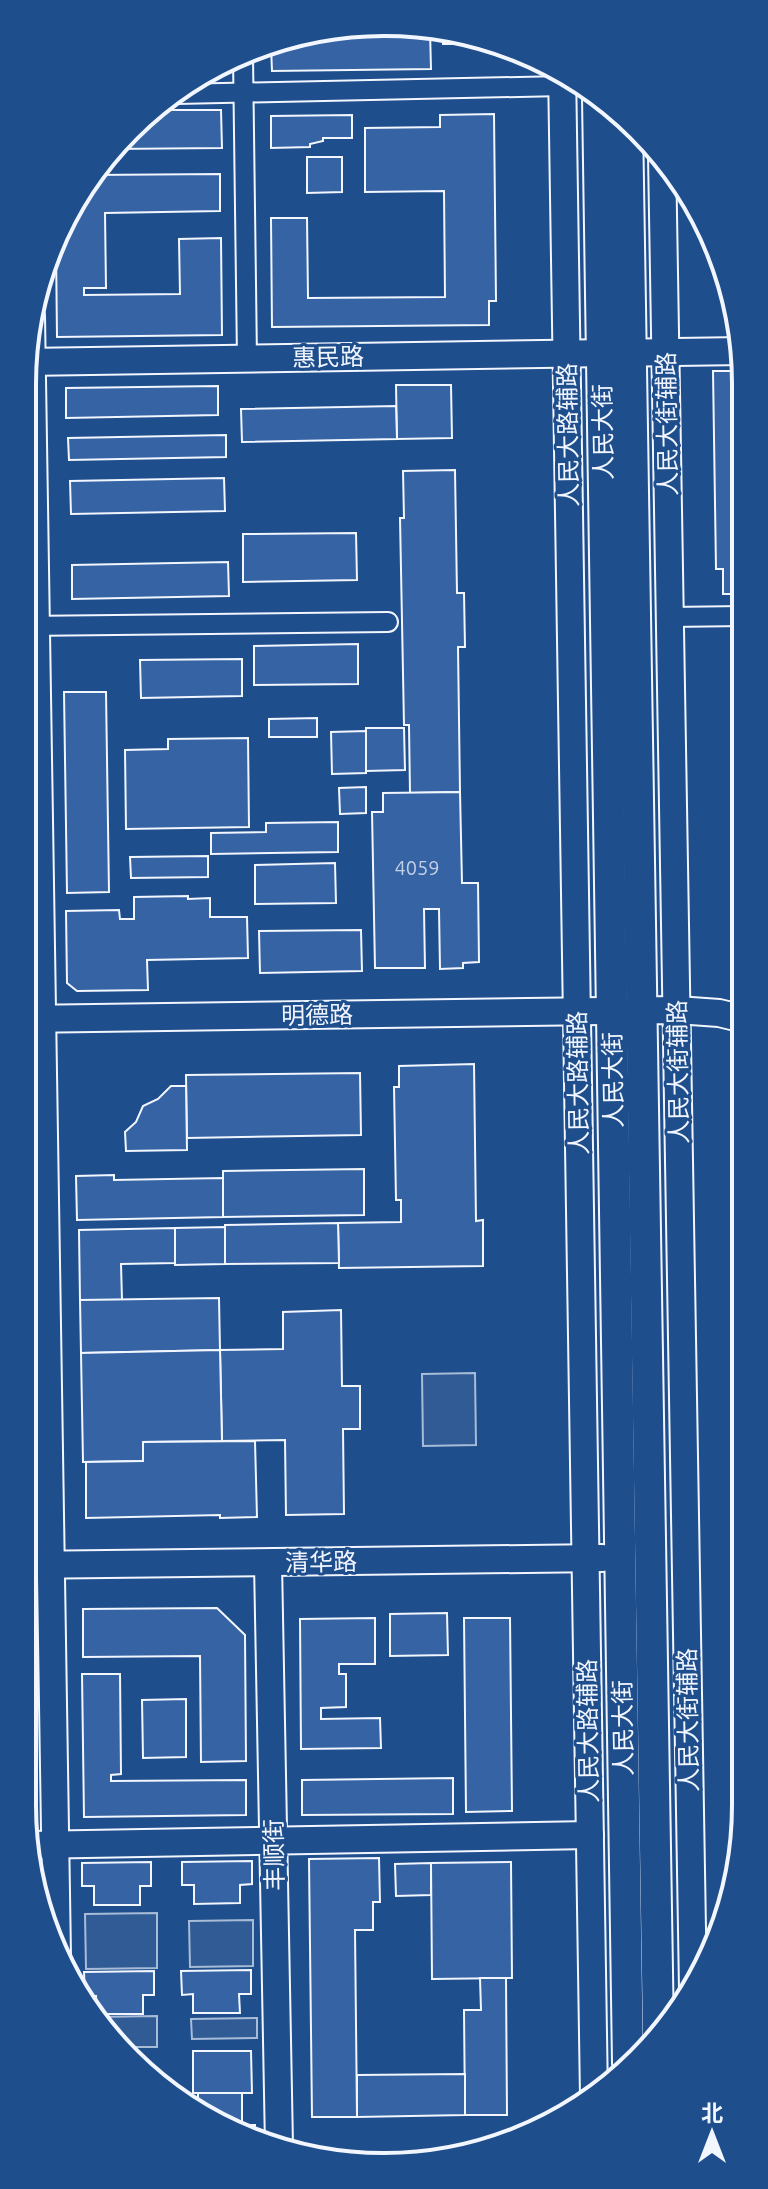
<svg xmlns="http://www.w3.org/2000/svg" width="768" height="2189" viewBox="0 0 768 2189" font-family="Ubuntu,'Noto Sans SC',sans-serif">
  <rect width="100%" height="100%" fill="#1f4e8c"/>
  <g fill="#305b95" stroke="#a8bbd7" stroke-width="2">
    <path d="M475,1373L476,1445L423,1446L422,1374Z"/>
    <path d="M157,1913V1968L86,1969L85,1914Z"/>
    <path d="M253,1920V1966L190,1967L189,1921Z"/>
    <path d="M157,2016V2047H116L95,2017Z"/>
    <path d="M257,2018V2038L192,2039L191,2019Z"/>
  </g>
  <g fill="#3563a3" stroke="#f2f6ff" stroke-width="2">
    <path d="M410,30L430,31L431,69L272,71L271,47L320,31Z"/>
    <path d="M443,32L477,34L490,39V44H443Z"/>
    <path d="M219,65V74H199L203,71Z"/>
    <path d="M158,110H221L222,148L113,149Z"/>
    <path d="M494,114L496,301H489V325L272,327L271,218H307L308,298L445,297L444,191L365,192V128L440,127V115Z"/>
    <path d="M352,115V138H323V141L310,144V147L271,148V116Z"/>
    <path d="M307,157H342V192L307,193Z"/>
    <path d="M220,174V211L105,213L106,288H84V295L180,294L179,239L221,238L222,335L57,337L56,247L91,175Z"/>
    <path d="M713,371H743V594H723V569H716Z"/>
    <path d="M396,385H451L452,438L397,439Z"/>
    <path d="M218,386V415L66,418V388Z"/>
    <path d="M396,406L397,439L242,442L241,409Z"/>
    <path d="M226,435V457L69,460L68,438Z"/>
    <path d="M455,470L457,593H464L465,647H458L460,792L410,793L409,725H404L400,518H404L403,471Z"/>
    <path d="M224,478L225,511L71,514L70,481Z"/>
    <path d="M356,533L357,580L243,582V534Z"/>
    <path d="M228,562L229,596L72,599V565Z"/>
    <path d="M358,644V684L254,685V646Z"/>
    <path d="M242,659V696L141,698L140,660Z"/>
    <path d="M64,692H106L109,892L67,893Z"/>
    <path d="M317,718V737H269V719Z"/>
    <path d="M366,728H404L405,770L366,771Z"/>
    <path d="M366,731V773L332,774L331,732Z"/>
    <path d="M248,738L249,827L126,829L125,750L168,749V739Z"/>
    <path d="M366,787V813L340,814L339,788Z"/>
    <path d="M460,792L462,883H478L479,962L463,963V968L440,969L439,909H424L425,968H375L372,812H383V793Z"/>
    <path d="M338,822V852L211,854V833L266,832V823Z"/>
    <path d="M208,856V877L131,878L130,857Z"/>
    <path d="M335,863L336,903L255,904V865Z"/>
    <path d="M188,896V899L210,898V917H247L248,958L147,960L148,990L77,991L67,983L66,911L119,910L120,919H134V897Z"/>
    <path d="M361,930L362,971L260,973L259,931Z"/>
    <path d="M474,1064L476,1221L483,1220V1266L339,1268L338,1223L401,1222V1200H396L394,1087H399V1066Z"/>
    <path d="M360,1073L361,1135L187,1138L186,1075Z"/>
    <path d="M171,1086H186L187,1150L126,1151L125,1132L136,1122L143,1106L158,1099Z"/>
    <path d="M364,1169V1215L223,1217V1171Z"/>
    <path d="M114,1175V1180L223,1178V1217L77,1220L76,1176Z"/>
    <path d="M338,1223L339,1263L225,1264V1225Z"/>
    <path d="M225,1227V1264L175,1265V1228Z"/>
    <path d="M175,1228V1263L121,1264L122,1300H80L79,1230Z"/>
    <path d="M219,1298L220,1350L81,1353L80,1300Z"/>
    <path d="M341,1310L342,1386H360V1429H343L344,1514L286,1515L285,1440L222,1441L220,1350L283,1349V1312Z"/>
    <path d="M220,1350L222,1441L143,1442V1461L83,1462L81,1353Z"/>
    <path d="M255,1441L257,1517L220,1518V1515L86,1518V1462L143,1461V1442Z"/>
    <path d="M217,1608L245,1635L246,1761L201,1762L200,1656L83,1657V1609Z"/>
    <path d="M447,1613L448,1655L390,1656V1614Z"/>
    <path d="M375,1618V1664H339V1674H346V1707L321,1708V1719L380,1718L381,1748L301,1749L300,1619Z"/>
    <path d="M464,1618H510L512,1811L466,1812Z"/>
    <path d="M22,1652H26L27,1721H22Z"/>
    <path d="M82,1674H120L121,1774L111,1775V1781L246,1780V1815L84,1817Z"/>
    <path d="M186,1699V1757L143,1758L142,1700Z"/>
    <path d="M22,1748H26L27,1818H25L22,1805Z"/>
    <path d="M453,1778V1814L302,1815V1780Z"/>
    <path d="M379,1858L380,1902H373V1930H355L357,2117H312L309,1859Z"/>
    <path d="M252,1861V1884L240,1885V1903L194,1904V1885H182V1862Z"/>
    <path d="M151,1862V1886H140V1905H94V1886H82V1863Z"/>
    <path d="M511,1862L512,1978L432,1979L431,1863Z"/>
    <path d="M431,1863V1895L396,1896L395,1864Z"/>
    <path d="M251,1970V1994H239L240,2013H193V1994L182,1995L181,1971Z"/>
    <path d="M154,1971V1995H143V2014H97L96,1996H85L84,1972Z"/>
    <path d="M480,1978H506L507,2115H465L464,2010H481Z"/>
    <path d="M193,2051H251L252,2093H193Z"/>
    <path d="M465,2074V2115L357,2117V2075Z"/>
    <path d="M198,2093H242V2125H218L198,2110Z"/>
    <path d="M218,2125H255V2139L223,2129Z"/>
  </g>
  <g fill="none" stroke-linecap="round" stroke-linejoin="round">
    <g stroke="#f2f6ff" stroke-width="22">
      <g id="street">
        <path d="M243,57L247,359"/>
        <path d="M177,94L563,86"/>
        <path d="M670,617L743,616"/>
        <path d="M22,626L388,622"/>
      </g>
    </g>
    <g stroke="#f2f6ff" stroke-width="30">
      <g id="secondary">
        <path d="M562,69L594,2097"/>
        <path d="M662,155L693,1989"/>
        <path d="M31,316L57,1956"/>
        <path d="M25,362L743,351"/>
        <path d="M22,1019L677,1010L719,1013L744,1019"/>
        <path d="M268,1563L279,2146"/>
        <path d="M22,1565L602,1558"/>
        <path d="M30,1845L590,1835"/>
      </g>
    </g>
    <g stroke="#f2f6ff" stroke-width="34">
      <g id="primary">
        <path d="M598,97L628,2063"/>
        <path d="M627,121L658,2033"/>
      </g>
    </g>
    <use href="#street" stroke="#1f4e8c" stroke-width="18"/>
    <use href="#secondary" stroke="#1f4e8c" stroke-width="26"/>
    <use href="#primary" stroke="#1f4e8c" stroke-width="30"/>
  </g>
  <g text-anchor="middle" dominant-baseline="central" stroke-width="6" stroke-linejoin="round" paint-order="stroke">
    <g font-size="20" fill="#c3d1e8">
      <text x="417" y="867">4059</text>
    </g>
    <g font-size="24" fill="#f2f6ff" stroke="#1f4e8c">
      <text transform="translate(328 357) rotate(-1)">惠民路</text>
      <text transform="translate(667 424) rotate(-91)">人民大街辅路</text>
      <text transform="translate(603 432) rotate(-91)">人民大街</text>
      <text transform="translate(568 435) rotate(-91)">人民大路辅路</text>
      <text transform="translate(317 1015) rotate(-1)">明德路</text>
      <text transform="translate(678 1072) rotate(-91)">人民大街辅路</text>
      <text transform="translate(613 1080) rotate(-91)">人民大街</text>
      <text transform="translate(578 1083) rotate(-91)">人民大路辅路</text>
      <text transform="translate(321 1562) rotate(-1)">清华路</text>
      <text transform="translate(688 1720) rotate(-91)">人民大街辅路</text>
      <text transform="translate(623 1728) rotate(-91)">人民大街</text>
      <text transform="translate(588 1731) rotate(-91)">人民大路辅路</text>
      <text transform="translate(274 1855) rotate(-91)">丰顺街</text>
    </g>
  </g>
  <path d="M0 0H768V2189H0ZM384 36H384A348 348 0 0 1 732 384V1805A348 348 0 0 1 384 2153H384A348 348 0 0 1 36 1805V384A348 348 0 0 1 384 36Z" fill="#1f4e8c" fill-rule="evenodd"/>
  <path fill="none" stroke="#f2f6ff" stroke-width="4" d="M384 36H384A348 348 0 0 1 732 384V1805A348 348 0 0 1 384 2153H384A348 348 0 0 1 36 1805V384A348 348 0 0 1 384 36Z"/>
  <g transform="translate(712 2133)" stroke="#1f4e8c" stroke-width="6" paint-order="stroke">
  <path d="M0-6L14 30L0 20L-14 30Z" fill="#f2f6ff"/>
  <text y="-12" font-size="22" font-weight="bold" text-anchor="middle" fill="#f2f6ff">北</text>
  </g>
</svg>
